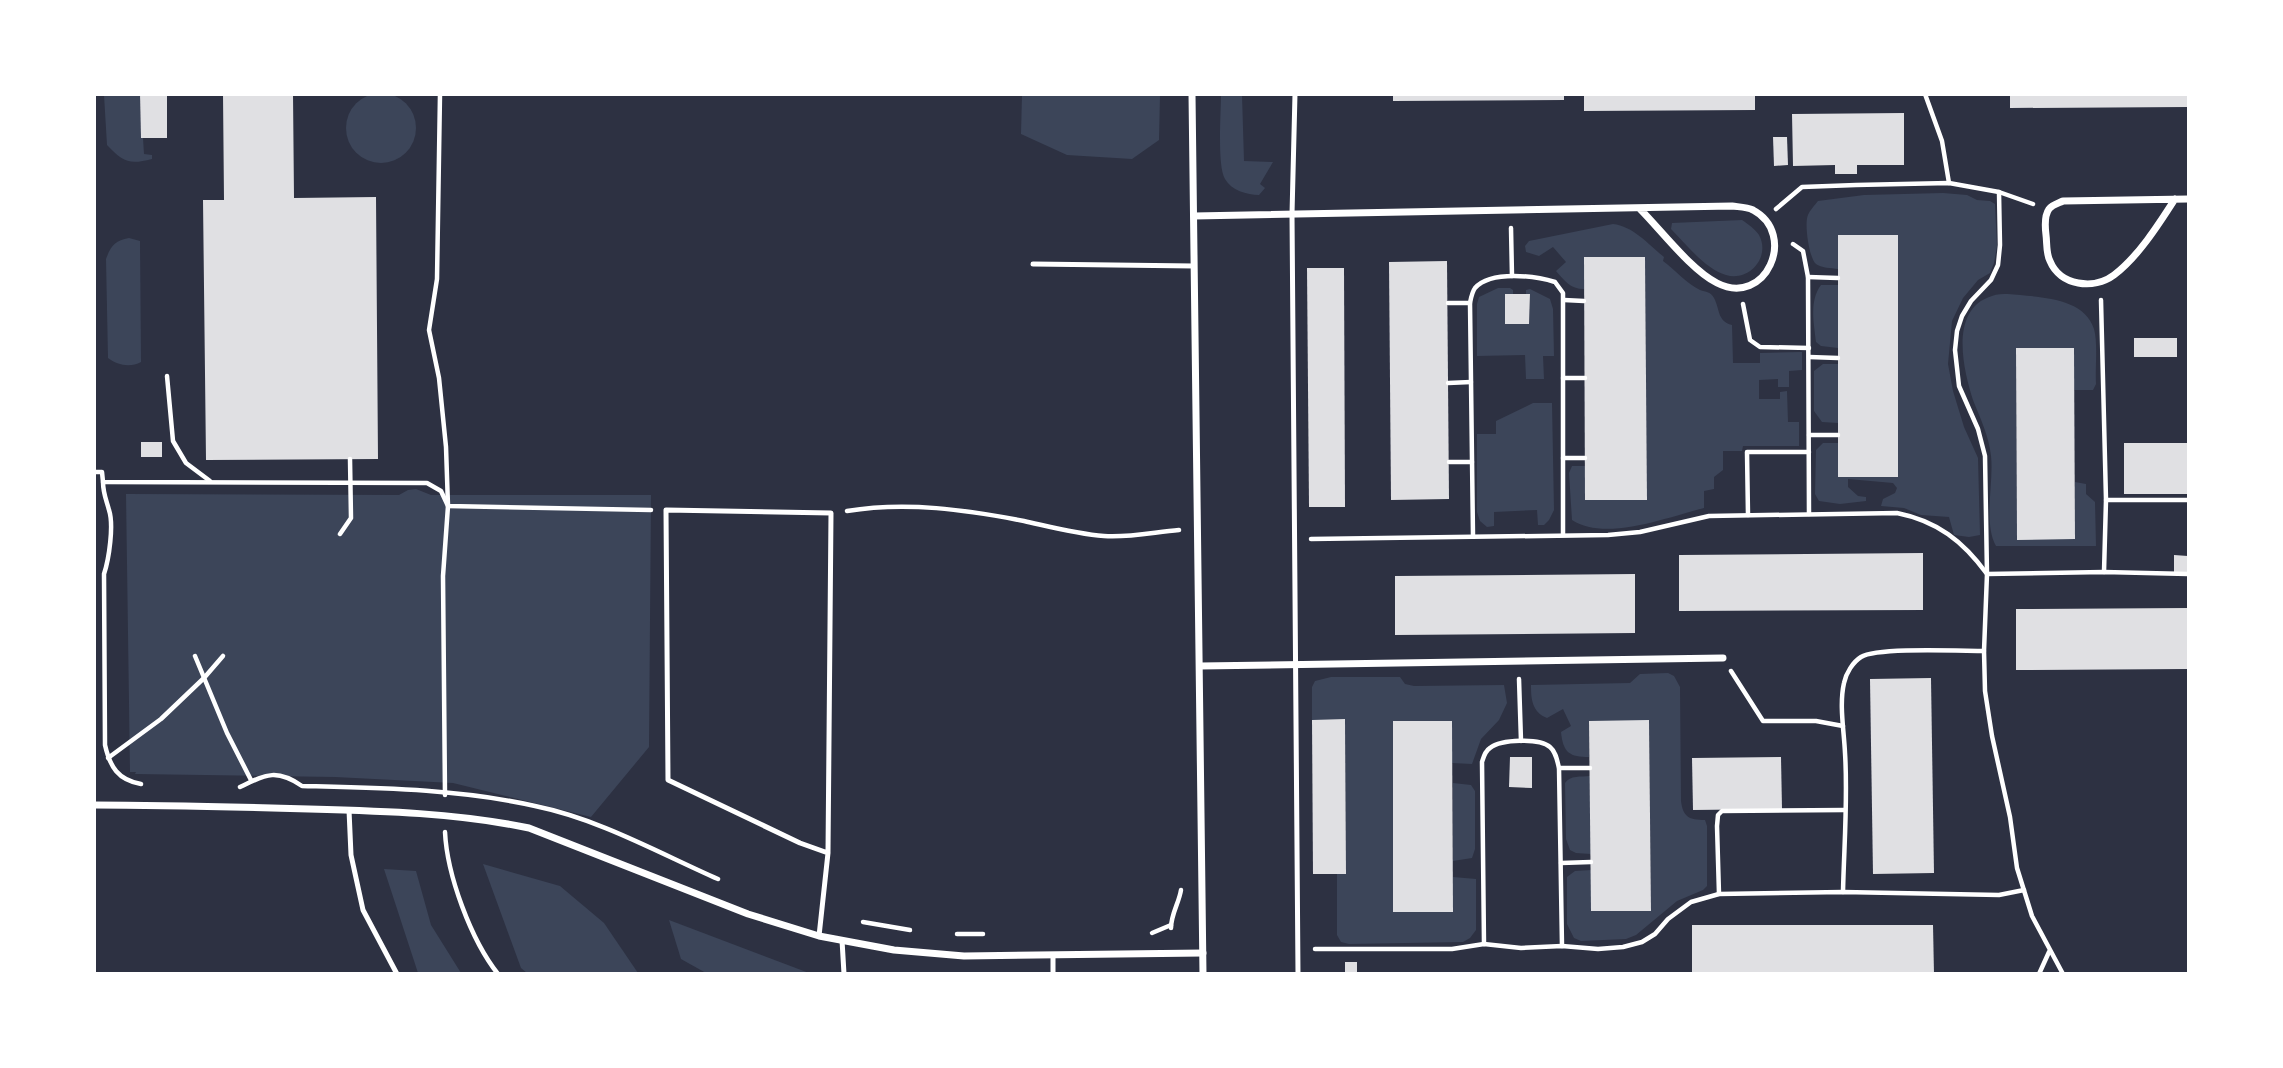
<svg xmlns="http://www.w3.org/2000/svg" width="2283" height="1068" viewBox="0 0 2283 1068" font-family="'Zilla Slab',serif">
  <rect width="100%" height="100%" fill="#2d3142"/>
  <g fill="#3c4559">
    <circle cx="381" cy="128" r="35"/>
    <path d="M104,95H140L141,137L143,138L144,154L152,155V159C129,165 123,162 107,145Z"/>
    <path d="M1022,95H1160L1159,140L1132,159L1067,155L1021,134Z"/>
    <path d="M1221,95H1242L1244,161L1273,162L1260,184L1265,188L1259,195C1247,195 1231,190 1225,179C1217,166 1221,112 1221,95Z"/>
    <path d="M1943,193L1967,195L1977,200L1990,201L1995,204L1997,246L1994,263L1990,273L1978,280L1963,298L1952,321L1948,364L1953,391L1964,427L1978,458L1980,535L1969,537L1954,535L1949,517L1921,515L1904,508L1881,506L1883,499L1895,493L1897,488L1893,483L1848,479V487L1858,496L1866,497V501L1840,504L1819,501L1815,494L1816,450L1823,443H1838V477H1898V235H1838V269C1831,268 1821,268 1816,264C1809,258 1804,223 1808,215C1810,210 1815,205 1818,201L1864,195Z"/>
    <path d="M1742,220C1748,224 1755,229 1759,235C1771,257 1749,282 1726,275C1705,269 1686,244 1671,229L1672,223Z"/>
    <path d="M1613,224C1633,226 1649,245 1664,257L1663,261C1674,269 1687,284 1700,290C1706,292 1711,292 1714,298C1720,309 1717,321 1732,325L1733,363H1760V353L1802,352V370L1789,371V387H1778V379L1759,380V399H1780V392L1787,391L1788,422H1799V446H1743L1742,451H1723V470L1714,477V489L1704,491V508C1668,517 1605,542 1572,520L1569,473L1572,466H1585L1647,499L1645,258L1584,289C1570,289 1565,281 1556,271L1566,262L1553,247L1539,256L1526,252L1525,246L1529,241Z"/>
    <path d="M129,238L140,241L141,362C130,368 117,365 108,358L106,259C111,245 115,241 129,238Z"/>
    <path d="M1821,285H1838V348L1821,346L1816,342C1814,323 1809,301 1821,285Z"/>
    <path d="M1498,288H1510L1513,290V294H1505V324H1529L1530,294H1526V290L1530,289L1550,299L1553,309L1554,356H1543L1544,379H1526L1525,355L1477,356V304L1479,297Z"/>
    <path d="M2008,294C2035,297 2084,296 2094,329C2098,343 2095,369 2096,384L2093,390H2074V348L2016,349L2017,539H2075V482L2086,484V494L2095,502L2096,546H1996C1983,523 1994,482 1991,456C1989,436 1980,418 1973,400C1963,369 1949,309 1992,296C1997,294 2003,294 2008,294Z"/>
    <path d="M1823,364H1838V423L1822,422L1814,411V371Z"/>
    <path d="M1533,403H1552L1554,510L1549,520L1544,525H1538L1537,510L1494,512V526L1487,527L1480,521L1477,512V434H1496V421Z"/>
    <path d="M416,489L431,495H651L649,747L591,817L453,783L335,777L135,774L136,772H130L126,494L399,495L408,490Z"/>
    <path d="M1668,673L1674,676L1680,687L1681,801C1683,817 1689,820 1705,820L1707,826V886L1703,890L1677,901L1636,935L1626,939L1581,941L1574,938L1567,924V877L1575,871L1591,870L1592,911L1651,910L1649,721H1589V757C1570,757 1563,753 1561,732L1571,726L1563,709L1547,718C1532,712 1531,699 1531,685L1630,683L1640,674Z"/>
    <path d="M1331,677H1400L1405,684L1414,686L1504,685L1507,703L1499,720L1481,739L1472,764L1452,763V721L1393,722V912H1453V877L1476,879V930L1470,938L1463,942L1349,944L1341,942L1337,935V874H1346L1345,720H1312V687L1315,681Z"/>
    <path d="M1590,776L1591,854L1576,853L1570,850L1566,839L1565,783C1570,775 1581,777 1590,776Z"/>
    <path d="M1453,783L1471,785L1475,791V849L1472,858L1453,861Z"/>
    <path d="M483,864L560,886L604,923L638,973H527L521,968Z"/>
    <path d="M384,869L416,871L431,925L461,973H418Z"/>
    <path d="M669,920L809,973H706L681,959Z"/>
  </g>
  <g fill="#e0e0e3">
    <path d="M140,94H167V138H141Z"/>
    <path d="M223,94H293L294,198L376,197L378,459L206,460L203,200H224Z"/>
    <path d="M1393,94H1564V100L1393,101Z"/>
    <path d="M1584,94H1755V110L1584,111Z"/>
    <path d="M2010,94H2188V107L2010,108Z"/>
    <path d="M1904,113V165H1857V174H1835V165L1793,166L1792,114Z"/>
    <path d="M1773,137H1787L1788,165L1774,166Z"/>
    <rect x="1838" y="235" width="60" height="242"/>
    <path d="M1584,257H1645L1647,500H1585Z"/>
    <path d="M1447,261L1449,499L1391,500L1389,262Z"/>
    <path d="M1307,268H1344L1345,507H1309Z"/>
    <path d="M1505,294H1530L1529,324H1505Z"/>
    <rect x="2134" y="338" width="43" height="19"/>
    <path d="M2016,348H2074L2075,539L2017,540Z"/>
    <rect x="141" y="442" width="21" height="15"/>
    <rect x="2124" y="443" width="64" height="51"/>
    <path d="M1923,553V610L1679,611V555Z"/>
    <path d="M2174,555L2188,556V572H2174Z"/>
    <path d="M1635,574V633L1395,635V576Z"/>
    <path d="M2188,608V669L2016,670V609Z"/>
    <path d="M1931,678L1934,873L1873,874L1870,679Z"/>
    <path d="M1345,719L1346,874H1313L1312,720Z"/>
    <path d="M1649,720L1651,911H1591L1589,721Z"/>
    <path d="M1393,721H1452L1453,912H1393Z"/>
    <path d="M1510,757H1532V788L1509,787Z"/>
    <path d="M1781,757L1782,809L1693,810L1692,758Z"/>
    <path d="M1692,925H1933L1934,974H1692Z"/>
    <rect x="1345" y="962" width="12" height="12"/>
  </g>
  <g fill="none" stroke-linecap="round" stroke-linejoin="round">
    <g stroke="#fff" stroke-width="4.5">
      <path d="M440,94L437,279L429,330L439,378L446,447L448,506L443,576L445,795"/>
      <path d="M1925,94L1942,141L1949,183"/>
      <path d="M1999,192L2000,245L1998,265L1991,280L1971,301L1962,316L1957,331L1955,350L1959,386L1978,429L1985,456L1987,574L1984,651L1985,691L1992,736L2010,817L2017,868L2032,916L2063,974"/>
      <path d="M1776,209L1802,187L1856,185L1949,183L1999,192L2033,204"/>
      <path d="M1511,228L1512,276"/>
      <path d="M1793,244L1803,251L1808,277L1809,514"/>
      <path d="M1808,277L1838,278"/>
      <path d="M1564,300L1584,301"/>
      <path d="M2101,300L2106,500L2104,572"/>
      <path d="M1448,303H1470"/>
      <path d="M1743,304L1750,340L1760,347L1809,348"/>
      <path d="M1809,357L1838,358"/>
      <path d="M167,376L173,441L186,463L210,481"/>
      <path d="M1563,378H1585"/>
      <path d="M1448,383L1471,382"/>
      <path d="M1809,435H1838"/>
      <path d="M1563,458H1585"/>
      <path d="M1449,462H1472"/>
      <path d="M94,472H102L103,482L427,483L441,491L448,506L651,510"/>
      <path d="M103,482C103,493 106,499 109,510C114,525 109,559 104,574L105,745C110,767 118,780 141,784"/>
      <path d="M2106,500H2188"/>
      <path d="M847,511C907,501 966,510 1024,521C1051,527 1077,534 1104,536C1128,538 1155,532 1179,530"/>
      <path d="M1748,515L1747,452H1809"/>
      <path d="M340,534L351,518L350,459"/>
      <path d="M1473,536L1470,303C1471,298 1472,292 1475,288C1491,270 1536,276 1555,282L1563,293V534"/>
      <path d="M1311,539L1608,535L1640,532L1709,516L1897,513C1937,521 1963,541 1987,574L2104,572L2188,574"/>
      <path d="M195,656L227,733L251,780"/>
      <path d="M1731,671L1763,721H1816L1843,726"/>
      <path d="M1519,679L1521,741"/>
      <path d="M108,758L161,719L204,678L223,656"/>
      <path d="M1559,768H1590"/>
      <path d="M240,787C265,775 276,768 302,786C380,788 459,789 535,806C599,819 659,853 718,879"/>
      <path d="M445,832C447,875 471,940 498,974"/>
      <path d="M1561,863L1591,862"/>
      <path d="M1843,892C1844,846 1848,799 1845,753C1844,730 1839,705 1844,683C1846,673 1853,662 1861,657C1877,647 1961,651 1984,651"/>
      <path d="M1719,894L1717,826L1718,815L1722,811L1845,810"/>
      <path d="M863,922L910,930"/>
      <path d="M1171,928C1171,914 1179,903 1181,890"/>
      <path d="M1152,933L1171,925"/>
      <path d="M957,934H983"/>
      <path d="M1484,944L1482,762C1484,756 1485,751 1490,748C1501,739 1540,738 1550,747C1556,752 1557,760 1559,768L1562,946"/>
      <path d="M1315,949H1452L1484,944L1521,948L1562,946L1598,949L1623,947L1642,942L1655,934L1668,919L1691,902L1719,894L1843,892L1999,895L2024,890"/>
      <path d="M2039,974L2049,952"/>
    </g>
    <g stroke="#fff" stroke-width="5">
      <path d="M1295,94L1292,214L1298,974"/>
      <path d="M1033,264L1194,266"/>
      <path d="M349,810L351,855L363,910L397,974"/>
      <path d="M819,936L828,853L831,513L666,510L668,780L800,843L828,853"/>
      <path d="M842,940L844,974"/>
      <path d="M1053,956V974"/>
    </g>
    <g stroke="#fff" stroke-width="7">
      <path d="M1192,94L1203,974"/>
      <path d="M2175,199C2159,224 2138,257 2114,275C2094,290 2060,286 2050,261C2046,254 2047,242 2046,235C2045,227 2044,216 2049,209C2052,205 2059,203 2063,201L2188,199"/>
      <path d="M1194,216L1732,206C1739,207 1747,207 1753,210C1798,234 1766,308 1717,283C1691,270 1661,230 1640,209"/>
      <path d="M1200,666L1723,658"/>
      <path d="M94,805C166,805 238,807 309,809C383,811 457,813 529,828L748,914L819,936L894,950L964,956L1203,953"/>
    </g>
  </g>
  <rect width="2283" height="1068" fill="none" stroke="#ffffff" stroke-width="192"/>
</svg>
